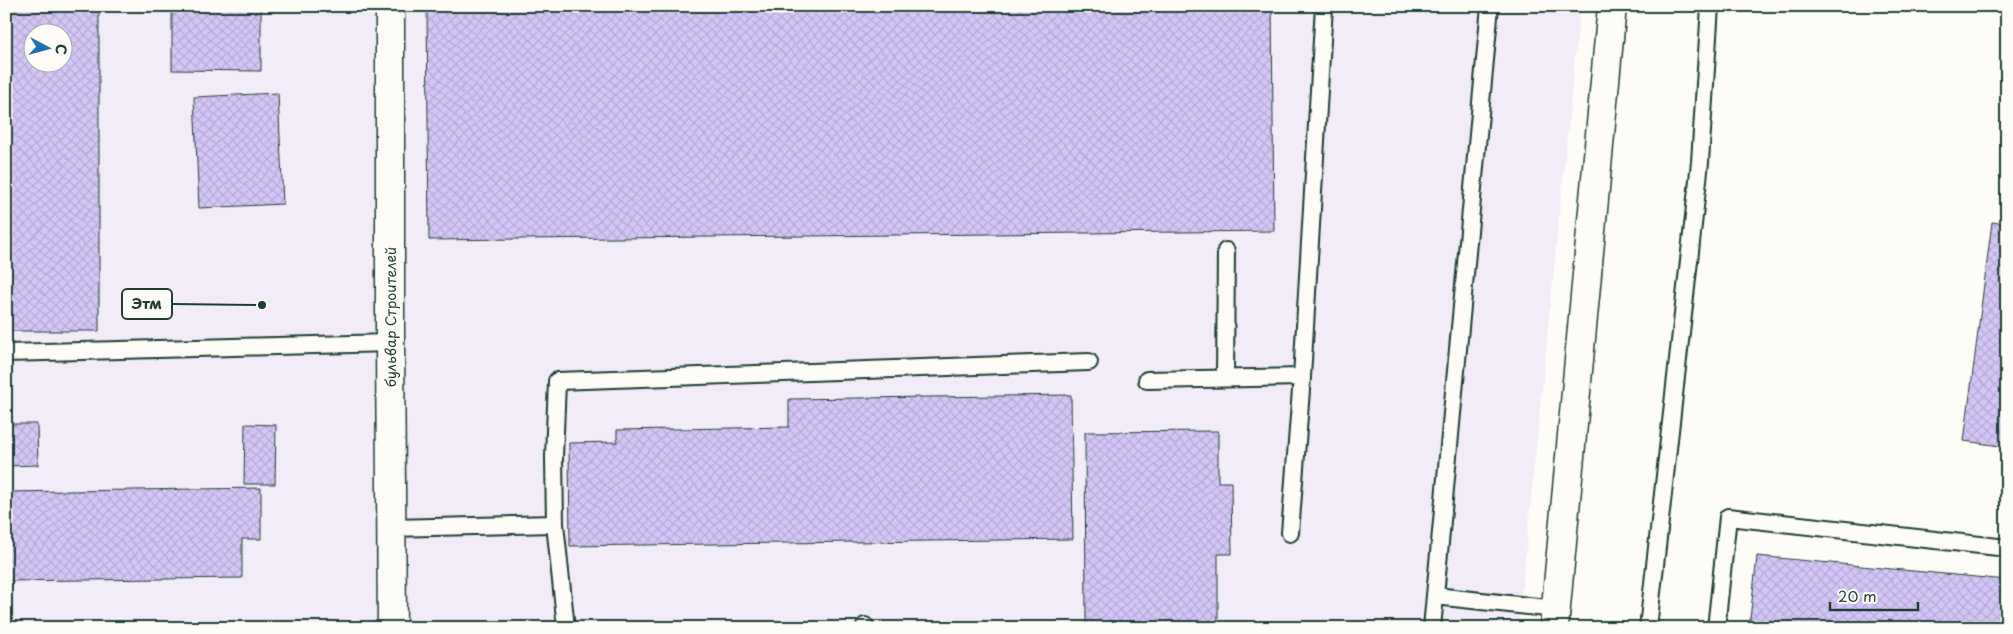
<svg xmlns="http://www.w3.org/2000/svg" width="2013" height="634" viewBox="0 0 2013 634" font-family="'Playpen Sans',sans-serif">
  <defs>
    <pattern id="building-cross-hatch" width="8" height="8" patternUnits="userSpaceOnUse" patternTransform="scale(1.25)"><rect width="8" height="8" fill="#d5c6f8"/><path d="M0 0l8 8M0 8l8-8" fill="none" stroke="#b6abd5"/></pattern>
  </defs>
  <rect width="100%" height="100%" fill="#fdfcf7"/>
  <filter id="ink" filterUnits="userSpaceOnUse"><feTurbulence type="fractalNoise" baseFrequency=".02" numOctaves="2"/><feDisplacementMap in="SourceGraphic" scale="10" xChannelSelector="R" yChannelSelector="G"/><feConvolveMatrix kernelMatrix="1 2 1 2 8 2 1 2 1" color-interpolation-filters="sRGB"/></filter>
  <g filter="url(#ink)">
    <path fill="#f1ecf7" fill-rule="evenodd" d="M6,6H1580L1518,628H6ZM32,32H62V62H32Z"/>
    <g fill="url(#building-cross-hatch)" stroke="#1f3d34" fill-rule="evenodd">
      <path d="M6,6H99V331H6ZM32,32H62V62H32Z"/>
      <path d="M172,6H261V71L172,70Z"/>
      <path d="M427,6H1272L1274,231L429,240Z"/>
      <path d="M278,93L283,204L199,208L194,97Z"/>
      <path d="M1992,222L2007,224V447L1964,441Z"/>
      <path d="M1071,395L1073,539L570,546L569,443L617,442V430L789,427V399Z"/>
      <path d="M6,424H37L38,465L6,466Z"/>
      <path d="M245,424L276,425L275,484H244Z"/>
      <path d="M1218,431V482H1231L1232,554H1218V623L1086,624L1085,432Z"/>
      <path d="M261,488V539H242V578L6,581V492Z"/>
      <path d="M1757,556L2007,580V628H1749Z"/>
    </g>
    <g fill="none" stroke-linecap="round" stroke-linejoin="round">
      <g stroke="#1f3d34" stroke-width="20">
        <g id="lane">
          <path d="M6,353L390,343"/>
          <path d="M1225,378L1226,251"/>
          <path d="M1147,380L1302,377"/>
          <path d="M555,524L566,628"/>
          <path d="M391,528L555,524L554,457L557,381L1089,362"/>
          <path d="M1290,533L1302,377L1324,6"/>
          <path d="M1435,596L1556,609"/>
          <path d="M865,628V626"/>
          <path d="M1432,628L1490,6"/>
          <path d="M1648,628L1700,162L1710,6"/>
          <path d="M1716,628L1728,517L2007,548"/>
        </g>
      </g>
      <g stroke="#1f3d34" stroke-width="31">
        <g id="street">
          <path d="M390,6V343L392,628"/>
          <path d="M1554,628L1612,6"/>
        </g>
      </g>
      <use href="#lane" stroke="#fdfcf7" stroke-width="16"/>
      <use href="#street" stroke="#fdfcf7" stroke-width="28"/>
    </g>
  </g>
  <g text-anchor="middle" dominant-baseline="central" stroke-width="4" stroke-linejoin="round" paint-order="stroke">
    <g font-size="14" fill="#1f3d34" stroke="#fdfcf7">
      <text transform="translate(390 317) rotate(-90)">бульвар Строителей</text>
    </g>
  </g>
  <path fill="none" stroke="#1f3d34" stroke-width="2" d="M262 305L172 304"/>
  <circle fill="#1f3d34" stroke="#fdfcf7" stroke-width="2" cx="262" cy="305" r="5"/>
  <rect fill="#fdfcf7" stroke="#1f3d34" stroke-width="2" x="122" y="289" width="50" height="30" rx="5"/>
  <g font-size="15" text-anchor="middle" font-weight="bold" fill="#1f3d34">
    <text x="147" y="309">Этм</text>
  </g>
  <rect width="2013" height="634" fill="none" stroke="#fdfcf7" stroke-width="25"/>
  <rect x="12" y="12" width="1988" height="609" fill="none" stroke="#1f3d34" stroke-width="2" filter="url(#ink)"/>
  <g transform="translate(48 48) rotate(96)"><circle r="24" fill="#fdfcf7" stroke="#a4b0a9"/>
  <path d="M0-4L9 19L0 12L-9 19Z" fill="#1f6fb2"/>
  <text y="-8" font-size="14" font-weight="bold" text-anchor="middle" fill="#1f3d34">С</text>
  </g>
  <path d="M1830 602v8h88v-8" fill="none" stroke="#1f3d34" stroke-width="2.5"/>
  <text x="1838" y="602" font-size="15" fill="#1f3d34" stroke="#fdfcf7" stroke-width="4" paint-order="stroke">20 m</text>
</svg>
